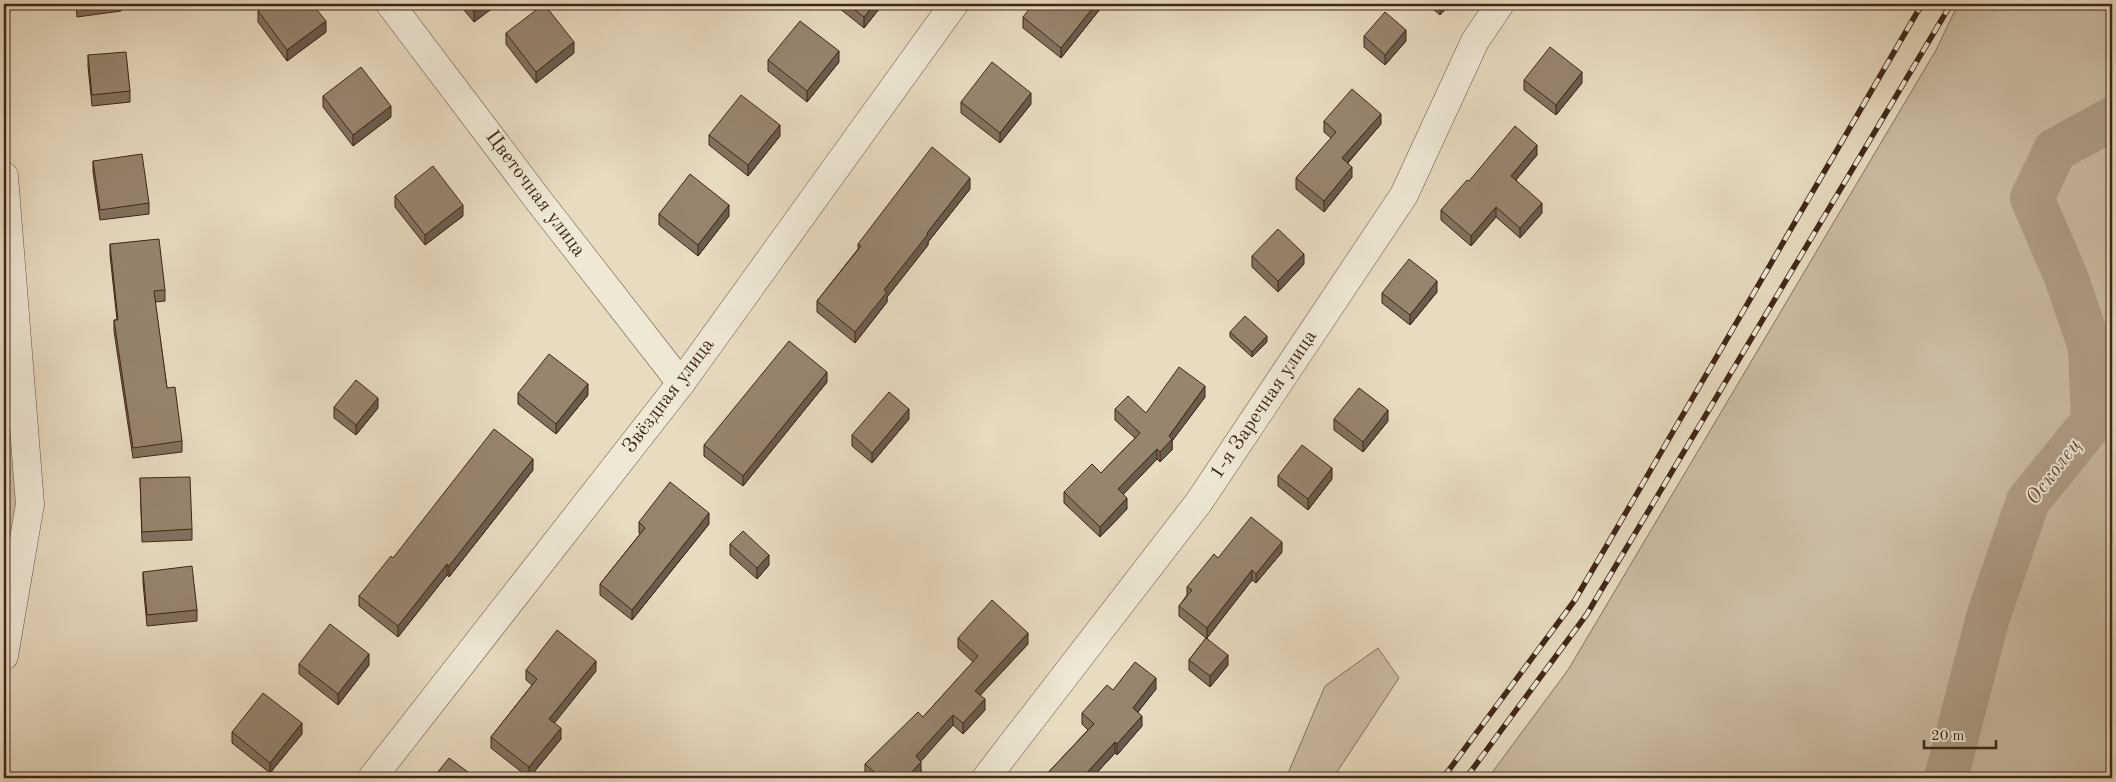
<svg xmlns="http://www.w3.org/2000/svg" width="2116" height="782" viewBox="0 0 2116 782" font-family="'Old Standard TT',serif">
  <rect width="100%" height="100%" fill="#e7dbc0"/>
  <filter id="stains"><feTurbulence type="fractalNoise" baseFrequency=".004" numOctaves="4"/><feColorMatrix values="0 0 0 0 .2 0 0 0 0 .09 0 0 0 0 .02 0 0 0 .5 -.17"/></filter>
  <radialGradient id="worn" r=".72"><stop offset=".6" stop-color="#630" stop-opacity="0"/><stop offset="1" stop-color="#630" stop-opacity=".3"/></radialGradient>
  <g fill="#cabca3" stroke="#84725d">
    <path d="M1958,4H2112V104L2077,120L2042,152L2037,173L2026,197L2060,274L2079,346L2077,433L2022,496L1978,626L1933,778H1488L1568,670L1936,50Z"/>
    <path d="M2112,132V778H1950L2035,503L2103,420L2099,349L2077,281L2041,201L2059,156L2087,146Z"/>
    <path d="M4,250L26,522L4,662Z"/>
    <path d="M1378,648L1399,678L1333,778H1286L1325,686Z"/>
  </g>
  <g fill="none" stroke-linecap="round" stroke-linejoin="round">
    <path stroke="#ae9e87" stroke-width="44" d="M1946,778L1988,617L2028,501L2093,421L2090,347L2066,277L2032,198L2055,150L2112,119"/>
    <g stroke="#695441" stroke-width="29">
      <g id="minor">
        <path d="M390,4L539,201L681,383"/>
        <path d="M4,176L30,504L4,656"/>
        <path d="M372,778L681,383L954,4"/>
        <path d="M986,778L1199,502L1404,195L1475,41L1500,4"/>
      </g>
    </g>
    <use href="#minor" stroke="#efe8d6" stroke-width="28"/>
    <g stroke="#3f2717" stroke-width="5.5">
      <g id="rail">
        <path d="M1443,778L1575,600L1922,4"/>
        <path d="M1466,778L1587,614L1951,4"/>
      </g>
    </g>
    <use href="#rail" stroke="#efe8d6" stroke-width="4" stroke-dasharray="11" stroke-linecap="butt"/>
  </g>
  <g fill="#81725f" stroke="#3f2717">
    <path d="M76,4H121V11L77,17Z"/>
    <path d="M459,4H498L474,22Z"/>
    <path d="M834,4H883L864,28Z"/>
    <path d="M1104,4L1061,58L1023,28V17Z"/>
    <path d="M1427,4H1451L1440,15Z"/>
    <path d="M258,11L326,32L287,61L258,22Z"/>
    <path d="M506,33L574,53L536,83L506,44Z"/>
    <path d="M1364,36L1406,41L1385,65L1364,47Z"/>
    <path d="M88,55L130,91V102L92,106L88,66Z"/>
    <path d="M768,60L839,62L807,102L768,71Z"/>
    <path d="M1524,80L1582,83L1556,115L1524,90Z"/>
    <path d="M323,96L391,117L353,146L323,107Z"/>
    <path d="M961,102L1031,104L1000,143L961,113Z"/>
    <path d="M1324,121L1381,124L1348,163L1352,177L1324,212L1296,189V178L1331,138L1324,132Z"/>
    <path d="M709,135L780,136L748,176L709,145Z"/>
    <path d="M1537,155L1516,180L1542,213L1520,238L1496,217L1471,246L1441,220V210L1469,181Z"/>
    <path d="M93,161L149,203V214L100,220L93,172Z"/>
    <path d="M970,189L928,242V245L887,297V302L855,343L817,312V301L858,249V244Z"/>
    <path d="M395,196L463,216L425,245L395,207Z"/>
    <path d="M659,214L729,216L698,256L659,225Z"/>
    <path d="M110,244L165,290V301L155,302L167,388L182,441V452L133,458L114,331V320H117L110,255Z"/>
    <path d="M1252,256L1304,264L1278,292L1252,267Z"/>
    <path d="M1437,292L1410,325L1382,303V293Z"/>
    <path d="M1230,332L1267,342L1252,357L1230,337Z"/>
    <path d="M827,382L743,486L704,456V445Z"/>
    <path d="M518,393L588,395L556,434L518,404Z"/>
    <path d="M1205,397L1172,441V450L1160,462L1157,459L1123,494L1127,509L1100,537L1064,503V492L1101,473L1135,438L1115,420V409L1146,413Z"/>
    <path d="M334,407L378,408L356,435L334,418Z"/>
    <path d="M909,419L872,463L852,446V435Z"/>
    <path d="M1334,419L1388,421L1363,452L1334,430Z"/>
    <path d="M533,470L449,577L447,575L398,637L359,606V596L393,558Z"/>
    <path d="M1278,476L1332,479L1308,510L1278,486Z"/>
    <path d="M140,478L192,529V540L142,542Z"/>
    <path d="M639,522L709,524L632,620L600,595V584L640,534L639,533Z"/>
    <path d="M730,544L769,565L757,579L730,555Z"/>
    <path d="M1282,552L1256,583L1252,580L1207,638L1228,665L1210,687L1189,670V660L1206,638L1179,616V606L1187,595V587L1218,558Z"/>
    <path d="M143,572L197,610V621L147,626L143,582Z"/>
    <path d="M958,638L1028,644L980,695L985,710L963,734L953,725L920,761L921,772L916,778H869L865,774V764L923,717L973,662L958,648Z"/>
    <path d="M299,664L369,665L338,705L299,674Z"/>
    <path d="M526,670L596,671L554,723L561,739L529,778L491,748V737L532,685L526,680Z"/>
    <path d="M1156,689L1138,712L1142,726L1117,755L1115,753L1092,778H1043L1088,730L1082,724V713L1113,690Z"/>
    <path d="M232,732L302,734L270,773L232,743Z"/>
  </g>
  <g fill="#695d4e" stroke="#3f2717">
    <path d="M484,4H498L474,22V12Z"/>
    <path d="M875,4H883L864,28V17Z"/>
    <path d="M1096,4H1104L1061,58V48Z"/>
    <path d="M1446,4H1451L1440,15V10Z"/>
    <path d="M326,21V32L287,61V50Z"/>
    <path d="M1406,30V41L1385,65V55Z"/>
    <path d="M574,42V53L536,83V72Z"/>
    <path d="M839,51V62L807,102V91Z"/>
    <path d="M1582,72V83L1556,115V105Z"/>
    <path d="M1031,93V104L1000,143V133Z"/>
    <path d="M391,106V117L353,146V135Z"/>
    <path d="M1381,114V124L1342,169V158Z"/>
    <path d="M780,125V136L748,176V165Z"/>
    <path d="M1537,145V155L1511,185V176Z"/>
    <path d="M1352,167V177L1324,212V201Z"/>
    <path d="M970,178V189L928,242V245L887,297V302L855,343V332L884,290L927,233Z"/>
    <path d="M1542,203V213L1520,238V228Z"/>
    <path d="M463,205V216L425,245V235Z"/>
    <path d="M729,205V216L698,256V245Z"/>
    <path d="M1496,207V217L1471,246V236Z"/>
    <path d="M1304,254V264L1278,292V281Z"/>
    <path d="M1437,281V292L1410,325V315Z"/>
    <path d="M1267,336V342L1252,357V352Z"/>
    <path d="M827,372V382L743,486V476Z"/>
    <path d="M588,384V395L556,434V424Z"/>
    <path d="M1205,386V397L1172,441V450L1160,462V452L1169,436Z"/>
    <path d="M378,398V408L356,435V425Z"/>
    <path d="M909,409V419L872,463V453Z"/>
    <path d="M1388,410V421L1363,452V442Z"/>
    <path d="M1157,449V459L1118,500V489Z"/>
    <path d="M533,459V470L449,577V566Z"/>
    <path d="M1332,468V479L1308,510V499Z"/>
    <path d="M1127,498V509L1100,537V527Z"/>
    <path d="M709,513V524L632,620V610Z"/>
    <path d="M1282,542V552L1256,583V574Z"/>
    <path d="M769,555V565L757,579V568Z"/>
    <path d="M447,564V575L398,637V626Z"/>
    <path d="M1252,570V580L1207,638V628Z"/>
    <path d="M1028,633V644L975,701V691Z"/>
    <path d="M369,654V665L338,705V694Z"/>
    <path d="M1228,655V665L1210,687V676Z"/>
    <path d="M596,661V671L549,730V719Z"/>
    <path d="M1156,678V689L1133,718V708Z"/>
    <path d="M985,699V710L963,734V723Z"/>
    <path d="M953,715V725L916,767V756Z"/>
    <path d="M1142,716V726L1117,755V744Z"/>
    <path d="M302,723V734L270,773V763Z"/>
    <path d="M561,728V739L529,778V767Z"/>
    <path d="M1115,742V753L1092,778H1082Z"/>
    <path d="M921,762V772L916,778H906Z"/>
  </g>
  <g fill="#96856f" stroke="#3f2717">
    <path d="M77,4H95L77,6Z"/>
    <path d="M268,4H312L326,21L287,50L258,11Z"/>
    <path d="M468,4H484L474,12Z"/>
    <path d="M544,4L574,42L536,72L506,33Z"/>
    <path d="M847,4H875L864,17Z"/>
    <path d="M1033,4H1096L1061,48L1023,17Z"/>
    <path d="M1433,4H1446L1440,10Z"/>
    <path d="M1385,12L1406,30L1385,55L1364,36Z"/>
    <path d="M800,21L839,51L807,91L768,60Z"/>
    <path d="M1550,47L1582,72L1556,105L1524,80Z"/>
    <path d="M126,52L130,91L92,95L88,55Z"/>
    <path d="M992,62L1031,93L1000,133L961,102Z"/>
    <path d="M361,67L391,106L353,135L323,96Z"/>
    <path d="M1352,89L1381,114L1342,158L1352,167L1324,201L1296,178L1336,132L1324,121Z"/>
    <path d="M741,95L780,125L748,165L709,135Z"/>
    <path d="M1515,126L1537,145L1511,176L1542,203L1520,228L1496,207L1471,236L1441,210L1467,180L1469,181Z"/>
    <path d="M932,147L970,178L927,233L928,234L884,290L887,292L855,332L817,301L861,246L858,244Z"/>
    <path d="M142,154L149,203L100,210L93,161Z"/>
    <path d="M433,166L463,205L425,235L395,196Z"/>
    <path d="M690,174L729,205L698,245L659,214Z"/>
    <path d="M1278,229L1304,254L1278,281L1252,256Z"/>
    <path d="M159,239L165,290L154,291L167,388L175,387L182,441L133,448L114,320H118L110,244Z"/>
    <path d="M1409,259L1437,281L1410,315L1382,293Z"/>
    <path d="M1245,316L1267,336L1252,352L1230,332Z"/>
    <path d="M789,341L827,372L743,476L704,445Z"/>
    <path d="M549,354L588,384L556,424L518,393Z"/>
    <path d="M1179,367L1205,386L1169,436L1172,439L1160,452L1157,449L1118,489L1127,498L1100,527L1064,492L1092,464L1101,473L1140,433L1115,409L1128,396L1146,413Z"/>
    <path d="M356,380L378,398L356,425L334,407Z"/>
    <path d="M1359,388L1388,410L1363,442L1334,419Z"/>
    <path d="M889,392L909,409L872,453L852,435Z"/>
    <path d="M494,429L533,459L449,566L447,564L398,626L359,596L391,556L393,558Z"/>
    <path d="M1302,445L1332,468L1308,499L1278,476Z"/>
    <path d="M190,477L192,529L142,532L140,478Z"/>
    <path d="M670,482L709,513L632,610L600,584L645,528L639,522Z"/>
    <path d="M1251,517L1282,542L1256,574L1252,570L1207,628L1179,606L1192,590L1187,587L1214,554L1218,558Z"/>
    <path d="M743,531L769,555L757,568L730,544Z"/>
    <path d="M192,566L197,610L147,615L143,572Z"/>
    <path d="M992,600L1028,633L975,691L985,699L963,723L953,715L916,756L921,762L906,778H881L865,764L918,712L923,717L978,656L958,638Z"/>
    <path d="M330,624L369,654L338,694L299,664Z"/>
    <path d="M557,630L596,661L549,719L561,728L529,767L491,737L537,679L526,670Z"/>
    <path d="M1206,638L1228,655L1210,676L1189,660Z"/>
    <path d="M1135,662L1156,678L1133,708L1142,716L1117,744L1115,742L1082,778H1043L1094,724L1082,713L1107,685L1113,690Z"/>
    <path d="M263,693L302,723L270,763L232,732Z"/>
    <path d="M449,758L476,778H433Z"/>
  </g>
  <g text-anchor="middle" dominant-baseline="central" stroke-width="4" stroke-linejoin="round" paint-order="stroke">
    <g font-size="20" fill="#3f2717" stroke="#efe8d6">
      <text transform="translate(535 194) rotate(53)">Цветочная улица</text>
      <text transform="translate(669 396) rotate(-53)">Звёздная улица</text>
      <text transform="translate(1264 405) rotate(-56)">1-я Заречная улица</text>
    </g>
    <g font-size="21" font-style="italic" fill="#604b39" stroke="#efe8d6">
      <text transform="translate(2054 472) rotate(-53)">Осколец</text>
    </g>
  </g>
  <rect width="2116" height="782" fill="none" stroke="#e7dbc0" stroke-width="20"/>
  <rect x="5" y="5" width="2106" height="772" fill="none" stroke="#3f2717" stroke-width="2.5"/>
  <rect x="10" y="10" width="2096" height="762" fill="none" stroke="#3f2717"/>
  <path d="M1924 740v8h72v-8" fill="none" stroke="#3f2717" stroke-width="2.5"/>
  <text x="1931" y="740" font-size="15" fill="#3f2717" stroke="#efe8d6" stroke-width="4" paint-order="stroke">20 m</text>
  <rect width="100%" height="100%" filter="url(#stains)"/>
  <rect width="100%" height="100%" fill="url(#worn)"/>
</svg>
